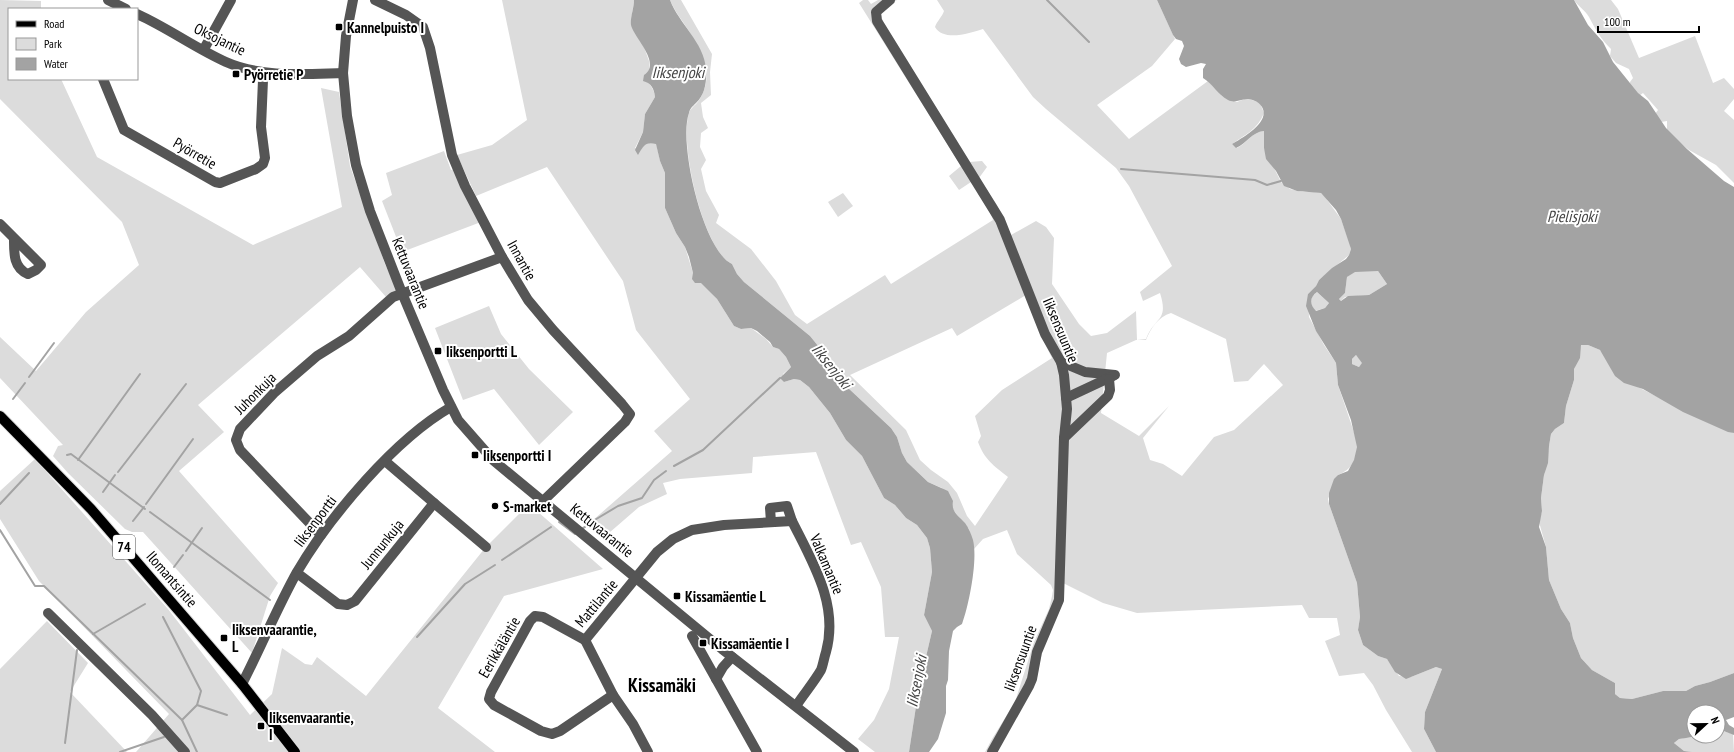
<svg xmlns="http://www.w3.org/2000/svg" width="1734" height="752" viewBox="0 0 1734 752" font-family="'PT Sans Narrow',sans-serif">
  <rect width="100%" height="100%" fill="#fff"/>
  <g fill="#dcdcdc" fill-rule="evenodd">
    <path d="M0,0L41,1V9H9V79H61L97,157L253,245L342,207L321,88L339,92L350,166L385,264L397,290L386,297L360,267L198,405L224,432L179,471L278,583L270,596L252,653L143,532H132L125,529L68,473L53,456L58,446L63,445L0,378V337L36,371L86,312L139,265L122,222L0,99Z"/>
    <path d="M502,0H634C634,7 630,19 632,25C633,31 638,35 641,41C644,47 647,55 649,61C651,68 646,76 649,83C652,88 654,90 655,97L645,114L643,132L635,148L641,149C646,143 649,142 656,143L660,161L665,173V208L676,233L685,247L693,273L717,299L734,326L741,329L751,328L766,339L773,347L779,349L786,357L791,367L783,374L784,382L794,379L800,380L809,387L830,413L846,440L862,456L884,498L895,505L906,518L917,525L927,538L930,548L932,572L924,615L932,631L919,687L909,752H875L858,739L874,720L889,689L899,637H885L881,587L861,542L851,545L816,452L753,457L752,473L680,479L663,483L667,494L639,507L609,533L592,521L672,451L654,431L690,399L636,330L623,281L547,167L476,196L457,155L492,145L527,120Z"/>
    <path d="M670,0H681L712,54L710,72L711,95L701,103L703,117L708,128L701,133L700,147L706,160L701,169L706,191L719,215L716,223L751,249L776,281L795,315L807,324L885,275L891,284L993,220L988,207L971,182L959,190L949,176L961,166L859,3L863,0H868L871,4L878,0H897L884,8L881,15L885,29L969,162L982,161L987,167L979,178L997,205L1011,235L1036,221L1046,227L1054,238L1052,284L1079,324L1091,336L1107,333L1136,311L1137,340L1146,339C1155,316 1169,322 1160,293L1143,301L1140,292L1172,266L1129,186L1116,168L1046,109L1033,97L983,29C970,33 944,42 935,27C937,21 942,17 944,11L937,0H1157L1175,39L1152,66L1097,105L1129,139L1208,81L1222,96L1237,102L1247,98L1260,103L1264,113C1258,129 1245,135 1232,144L1237,148C1247,143 1252,132 1264,131V148L1281,182L1290,189L1303,192H1314L1321,193L1325,197L1341,219L1350,244L1351,249L1349,255L1319,280L1316,286L1308,294L1309,317L1324,345L1336,363L1338,385L1357,441C1358,458 1353,469 1338,475L1328,499L1329,504L1357,583L1360,617L1358,630L1363,645L1378,656L1387,659L1399,676L1411,677L1436,667L1442,669L1425,712L1424,729L1436,752H1412L1386,710L1373,685L1364,673L1339,676L1325,641L1340,635L1337,618H1309L1302,605L1137,613L1103,603L1063,583L1042,652L1037,677L995,752H985L992,739L1015,702L1034,642L1049,609L1052,596L1053,590L1051,585L1017,554L1007,530L983,539L974,549L969,529L954,511L942,488L928,482L907,462L902,453L897,437L891,428L847,387L836,368L810,336L744,282L737,274L732,264C703,251 679,143 689,113C690,109 693,107 696,104C704,95 708,81 706,70C706,65 702,60 700,56C697,48 693,39 689,31C682,20 675,12 670,0ZM1026,295L1046,346L1052,358L1002,390L975,416L981,436L978,442C985,460 993,465 1008,477L975,526L967,516L957,493L948,482L931,470L920,460L906,430L850,375L952,328L957,336ZM1171,313L1226,339L1234,382L1248,381L1264,364L1283,385L1234,430L1214,437L1182,476L1163,464L1150,460L1143,438L1169,406L1139,436L1101,413L1107,353L1136,340H1146C1151,328 1158,317 1171,313Z"/>
    <path d="M1574,0H1611L1618,9L1639,58L1695,36L1713,83L1724,78L1734,89V99L1724,111L1734,120V183L1716,165L1689,150L1667,132V121L1661,122L1655,114L1658,110L1643,93L1639,96L1630,87V82L1633,78L1629,69L1616,63L1610,56L1611,49C1600,38 1596,30 1589,17C1585,10 1578,6 1574,0Z"/>
    <path d="M444,151L451,170L455,169L481,222L402,252L382,201L392,195L386,173Z"/>
    <path d="M843,193L853,206L838,217L828,202Z"/>
    <path d="M1355,271H1378L1387,284L1369,295L1345,297L1341,301L1339,299L1345,293L1347,277Z"/>
    <path d="M1317,292L1329,303L1325,308L1315,311C1309,304 1310,297 1317,292Z"/>
    <path d="M489,306L501,334L529,369L573,412L539,445L494,389L463,400L435,328Z"/>
    <path d="M1581,345H1588L1600,350L1638,387L1709,423L1734,433V673L1710,682L1695,686L1686,691H1663L1632,699L1620,698L1615,694V683L1592,670L1581,658L1573,638L1570,623L1561,609L1549,580L1546,547L1539,522L1542,511L1541,498L1544,475L1551,434L1555,429L1564,423L1566,406L1574,380V369Z"/>
    <path d="M1356,355L1363,363L1359,367L1352,364V359Z"/>
    <path d="M35,459L168,609L250,715L272,694L282,648L305,664L312,665L317,657L366,696L485,548L529,504L603,569L504,596L438,708L495,752H136L169,714L39,581L0,519V491Z"/>
    <path d="M47,621L88,663L70,692L127,752H0V669Z"/>
    <path d="M1718,730H1720L1733,734L1734,752H1692L1684,751L1674,743L1679,739L1684,738L1718,736Z"/>
  </g>
  <g fill="#a3a3a3" fill-rule="evenodd">
    <path d="M634,0H670C679,24 704,42 706,69C707,81 705,95 696,103C693,106 690,108 689,113C678,142 703,251 732,264L737,274L744,282L810,336L832,363L847,387L891,428L897,437L902,453L907,462L928,482L948,491L953,501C951,512 958,515 965,523C969,528 971,534 973,540C978,560 969,605 962,624L957,627L953,631L949,651L948,680L946,686V713L938,739L929,752H909L919,687L932,631L924,615L932,572L930,548L927,538L917,525L906,518L895,505L884,498L862,456L846,440L830,413L809,387L800,380L794,379L784,382L780,378L791,367L786,357L779,349L773,347L770,342L757,331L751,328L741,329L734,326L717,299L701,283H695L692,279L693,273L689,257L685,247L676,233L665,208V173L660,161L656,144C646,141 643,146 638,155L635,150L643,132L645,114L655,97C654,88 651,83 643,81L644,75C662,63 634,38 631,25C630,18 634,8 634,0Z"/>
    <path d="M1157,0H1574L1588,25L1603,42L1613,62L1638,93L1648,101L1666,128L1687,149L1724,181L1734,187V433L1728,432L1683,412L1643,389L1624,383L1615,376L1600,350L1588,345H1581L1580,358L1574,369V380L1566,406L1564,423L1555,429L1551,434L1549,446L1548,463L1544,475L1541,498L1542,511L1539,527L1546,547L1549,580L1561,609L1570,623L1573,638L1581,658L1592,670L1615,683V694L1620,698L1632,699L1663,691H1686L1695,686L1710,682L1734,673V717L1726,720L1729,725L1734,728V735L1721,730H1718V712H1694V736H1700L1679,739L1674,743L1684,751L1692,752H1436L1424,729L1425,712L1442,669L1436,667L1406,679L1395,672L1387,659L1378,656L1363,645L1358,630L1360,617L1357,583L1329,504V493L1334,479L1338,475L1348,471L1354,460L1357,447L1351,420L1338,385L1336,363L1316,331L1306,306L1308,294L1316,286L1319,280L1332,268L1346,259L1349,255L1351,249L1341,219L1336,210L1321,193L1297,191L1284,186L1276,171L1266,159L1264,148V131C1252,132 1247,143 1236,148L1232,144C1242,138 1271,122 1262,107C1259,102 1254,100 1249,99C1241,98 1236,104 1228,100C1218,95 1213,84 1203,78V69L1206,64L1201,63L1186,67L1181,64L1179,59L1184,46L1182,41L1176,39L1173,35ZM1355,272L1378,271L1387,284L1369,295L1348,296L1341,301L1339,299L1345,293L1347,277ZM1317,292L1329,303L1325,308L1316,311C1309,304 1310,297 1317,292ZM1356,355L1362,363L1359,367L1352,364V359Z"/>
  </g>
  <g fill="none" stroke-linecap="round" stroke-linejoin="round">
    <g stroke="#a3a3a3" stroke-width="2">
      <path d="M1047,0L1089,42"/>
      <path d="M1121,169L1255,180L1267,185L1281,181"/>
      <path d="M29,377L54,343"/>
      <path d="M13,399L25,383"/>
      <path d="M67,455L71,454L145,509"/>
      <path d="M78,460L140,374"/>
      <path d="M674,466L703,450L780,378"/>
      <path d="M118,472L186,384"/>
      <path d="M103,492L115,475"/>
      <path d="M0,504L29,473"/>
      <path d="M146,504L193,439"/>
      <path d="M150,512L270,600"/>
      <path d="M133,521L144,507"/>
      <path d="M593,521L618,506L642,498L654,480L666,471"/>
      <path d="M559,522L575,534"/>
      <path d="M583,528L585,527"/>
      <path d="M0,530L35,586H44L182,720L197,752"/>
      <path d="M186,551L202,528"/>
      <path d="M502,560L551,527"/>
      <path d="M174,567L183,555"/>
      <path d="M163,617L201,691L197,705L182,720"/>
      <path d="M93,634L145,604"/>
      <path d="M417,637L465,584L495,565"/>
      <path d="M197,705L227,715"/>
      <path d="M65,743L77,650"/>
      <path d="M120,752L164,737"/>
    </g>
    <g stroke="#dbdbdb" stroke-width="12">
      <path id="major" d="M0,416L91,509L242,684L295,752"/>
    </g>
    <g stroke="#555" stroke-width="10">
      <path d="M108,0L126,9"/>
      <path d="M353,0L346,36L343,73L347,116L356,165L370,211L402,293L443,390L458,420L494,461L722,649L854,752"/>
      <path d="M375,0L406,15L423,27L430,48L452,155L465,186L502,257L528,300L553,330L622,404L630,414L625,422L543,501"/>
      <path d="M890,0L876,12L877,21L1000,220L1045,334L1061,362L1064,375L1067,409L1064,438L1059,600L1037,652L1032,679L1029,686L992,752"/>
      <path d="M137,14C168,28 195,48 226,62C262,78 305,74 343,73"/>
      <path d="M204,49L231,0"/>
      <path d="M103,79L124,130L215,182L220,183L256,169L263,164L265,158L261,127L263,80L265,73"/>
      <path d="M0,224L41,265L36,270L28,274C13,268 14,252 14,238"/>
      <path d="M1061,362L1085,372L1115,375"/>
      <path d="M1066,398L1113,376"/>
      <path d="M1064,438L1108,396L1110,390L1109,379"/>
      <path d="M434,503L486,547"/>
      <path d="M771,522L770,508L787,506L792,521"/>
      <path d="M321,535L240,450L236,440L240,429L274,393L317,356L349,336L393,297L502,257"/>
      <path d="M297,573L338,604L347,605L355,601L434,503L385,461"/>
      <path d="M48,613L152,715L185,752"/>
      <path d="M692,636L757,752"/>
      <path d="M585,640L543,617L535,616L530,621L491,692L489,699L494,705L541,731L552,734L560,731L613,695"/>
      <path d="M716,679L723,667L732,657"/>
      <path d="M242,684C261,647 277,608 297,572C330,516 395,439 451,407"/>
      <path d="M648,752L633,724L613,695L585,640L657,552L673,539L692,530L724,525L792,521C813,563 839,605 826,652C824,658 823,665 821,670C814,682 804,694 796,706"/>
    </g>
    <use href="#major" stroke="#000" stroke-width="10"/>
  </g>
  <g fill="#000" stroke="#fff" stroke-width="1.5">
    <rect x="335" y="23" width="8" height="8" rx="2"/>
    <rect x="232" y="70" width="8" height="8" rx="2"/>
    <rect x="434" y="347" width="8" height="8" rx="2"/>
    <rect x="471" y="451" width="8" height="8" rx="2"/>
    <circle cx="495" cy="506" r="4"/>
    <rect x="673" y="592" width="8" height="8" rx="2"/>
    <rect x="220" y="634" width="8" height="8" rx="2"/>
    <rect x="699" y="639" width="8" height="8" rx="2"/>
    <rect x="257" y="722" width="8" height="8" rx="2"/>
  </g>
  <g text-anchor="middle" dominant-baseline="central" stroke-width="4" stroke-linejoin="round" paint-order="stroke">
    <rect fill="#fff" stroke="#4c4c4c" stroke-width="1" x="113" y="535" width="22" height="24" rx="3"/>
    <g font-size="14" font-weight="bold" fill="#000">
      <text x="124" y="547">74</text>
    </g>
    <g font-size="15" font-weight="bold" fill="#000" stroke="#fff" text-anchor="start">
      <text x="347" y="27">Kannelpuisto I</text>
      <text x="244" y="74">Pyörretie P</text>
      <text x="446" y="351">Iiksenportti L</text>
      <text x="483" y="455">Iiksenportti I</text>
      <text x="503" y="506">S-market</text>
      <text x="685" y="596">Kissamäentie L</text>
      <text x="232" y="629">Iiksenvaarantie,<tspan x="232" dy="17">L</tspan></text>
      <text x="711" y="643">Kissamäentie I</text>
      <text x="269" y="717">Iiksenvaarantie,<tspan x="269" dy="17">I</tspan></text>
    </g>
    <g font-size="15" fill="#000" stroke="#fff">
      <text transform="translate(220 39) rotate(26)">Oksojantie</text>
      <text transform="translate(195 153) rotate(30)">Pyörretie</text>
      <text transform="translate(522 260) rotate(61)">Innantie</text>
      <text transform="translate(411 273) rotate(68)">Kettuvaarantie</text>
      <text transform="translate(1061 330) rotate(67)">Iiksensuuntie</text>
      <text transform="translate(255 393) rotate(-45)">Juhonkuja</text>
      <text transform="translate(315 521) rotate(-53)">Iiksenportti</text>
      <text transform="translate(602 530) rotate(39)">Kettuvaarantie</text>
      <text transform="translate(382 544) rotate(-51)">Junnunkuja</text>
      <text transform="translate(827 564) rotate(67)">Valkamantie</text>
      <text transform="translate(172 579) rotate(49)">Ilomantsintie</text>
      <text transform="translate(596 603) rotate(-50)">Mattilantie</text>
      <text transform="translate(499 647) rotate(-60)">Eerikkäläntie</text>
      <text transform="translate(1020 658) rotate(-70)">Iiksensuuntie</text>
    </g>
    <g font-size="16" font-style="italic" fill="#444" stroke="#fff">
      <text x="678" y="72">Iiksenjoki</text>
      <text x="1572" y="216">Pielisjoki</text>
      <text transform="translate(832 366) rotate(51)">Iiksenjoki</text>
      <text transform="translate(916 681) rotate(-79)">Iiksenjoki</text>
    </g>
    <g font-size="19" font-weight="bold" fill="#000" stroke="#fff">
      <text x="662" y="685">Kissamäki</text>
    </g>
  </g>
  <rect x="8" y="8" width="130" height="72" fill="#ffffff" stroke="#999999"/>
  <rect x="16" y="21" width="20" height="6" fill="#000000" stroke="#999999"/>
  <text x="44" y="28" font-size="12" fill="#000000">Road</text>
  <rect x="16" y="38" width="20" height="12" fill="#dcdcdc" stroke="#999999"/>
  <text x="44" y="48" font-size="12" fill="#000000">Park</text>
  <rect x="16" y="58" width="20" height="12" fill="#a3a3a3" stroke="#999999"/>
  <text x="44" y="68" font-size="12" fill="#000000">Water</text>
  <g transform="translate(1706 724) rotate(68)"><circle r="19" fill="#ffffff" stroke="#999999"/>
  <path d="M0-3L7 15L0 10L-7 15Z" fill="#000000"/>
  <text y="-6" font-size="11" font-weight="bold" text-anchor="middle" fill="#000000">N</text>
  </g>
  <path d="M1598 26v6h101v-6" fill="none" stroke="#000000" stroke-width="2"/>
  <text x="1604" y="26" font-size="12" fill="#000000" stroke="#ffffff" stroke-width="3" paint-order="stroke">100 m</text>
</svg>
